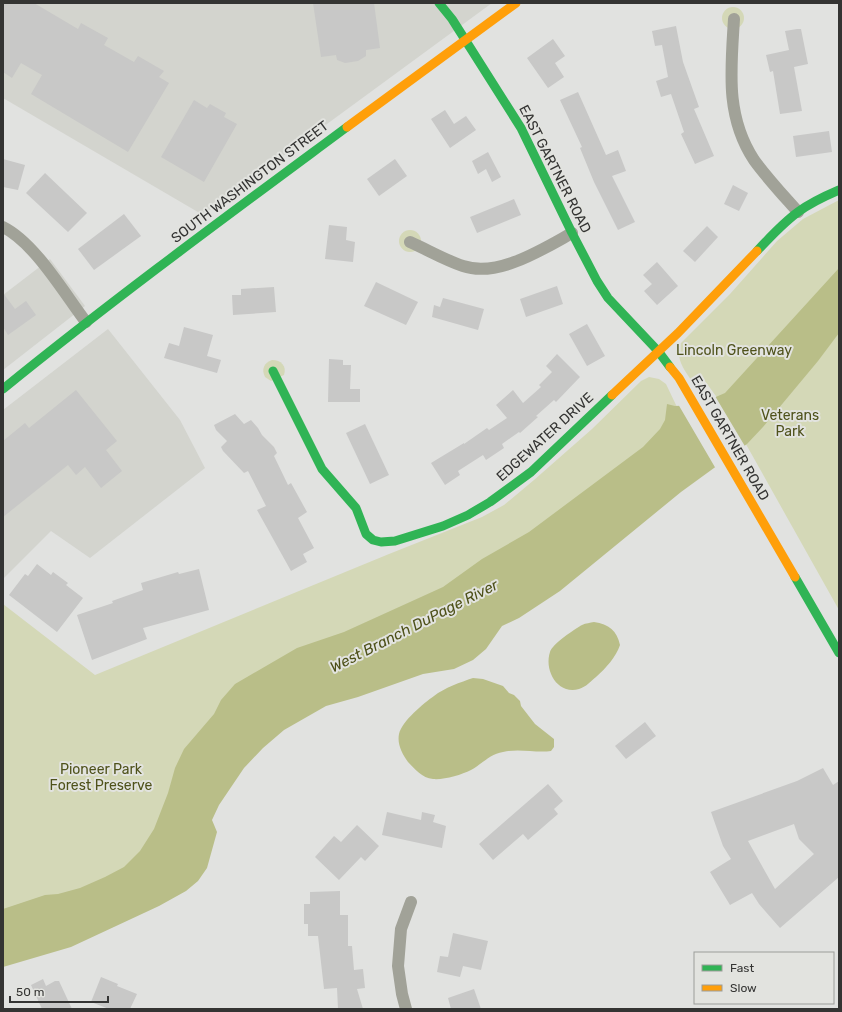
<svg xmlns="http://www.w3.org/2000/svg" width="842" height="1012" viewBox="0 0 842 1012" font-family="Rubik,sans-serif">
  <rect width="100%" height="100%" fill="#e1e2e0"/>
  <g fill="#d3d4ce">
    <path d="M3,3H492L203,215L3,98Z"/>
    <path d="M50,259L85,306L3,370V295Z"/>
    <path d="M108,329L180,420L205,468L90,558L51,531L3,579V410Z"/>
  </g>
  <g fill="#d4d8b7">
    <circle cx="733" cy="18" r="11"/>
    <path d="M839,200V610L729,414L702,377L693,383C684,369 677,362 679,345L730,294L777,241L803,219Z"/>
    <circle cx="410" cy="241" r="11"/>
    <path d="M272,360C281,360 287,366 284,375L271,381L265,377C261,369 264,363 272,360Z"/>
    <path d="M649,377L659,379L666,384L676,405L698,442L287,689L180,855L3,934V604L95,675L389,554L482,517L504,505L534,480L592,429L641,381Z"/>
  </g>
  <g fill="#b9be88">
    <path d="M839,268V333L818,361L763,427L747,444L681,492L560,591L519,618L502,626L486,649L473,660L454,669L423,674L358,697L326,706L284,730L263,748L244,768L219,805L212,820L217,832L207,868L198,881L186,891L159,906L71,947L3,967V909L45,895L58,894L80,888L105,877L124,867L140,851L154,829L168,793L175,768L184,749L214,714L221,700L235,684L297,648L344,632L443,587L482,559L529,532L643,447L660,429L665,420L667,404L675,406L697,405L725,393Z"/>
    <path d="M594,622C609,624 617,631 620,645C616,657 606,668 596,677C591,681 586,687 579,689C557,695 544,670 550,652C552,644 575,629 582,625C586,623 590,623 594,622Z"/>
    <path d="M473,678L483,679L503,686L509,693L514,695L520,701L521,706L535,724L554,739V747L551,751C535,753 519,748 503,752C490,754 482,764 471,770C461,775 444,780 433,779C422,778 415,769 408,762C402,754 397,744 399,734C402,721 424,703 434,696C444,688 461,682 473,678Z"/>
  </g>
  <path fill="#e1e2e0" d="M715,396L746,448L716,469L678,404L697,403Z"/>
  <g fill="#c8c8c7" fill-rule="evenodd">
    <path d="M3,3H34L78,29L81,23L108,38L104,45L134,62L138,56L164,71L159,77L169,83L128,152L31,94L42,75L21,63L12,78L3,72Z"/>
    <path d="M313,3H374L380,48L366,50V56L358,61L345,63L337,60L336,55L321,57Z"/>
    <path d="M676,26L683,62L699,107L694,109L714,156L695,164L681,134L684,132L671,94L661,97L656,81L668,77L662,45L655,46L652,31Z"/>
    <path d="M797,29H801L808,64L794,67L802,111L780,114L773,71L770,72L766,55L789,50L785,31Z"/>
    <path d="M553,39L565,56L555,63L564,77L548,88L527,58Z"/>
    <path d="M578,92L606,155L618,150L626,171L612,176L635,222L618,230L594,182L580,148L582,147L560,100Z"/>
    <path d="M194,100L207,108L210,104L226,113L224,117L237,124L204,182L161,157Z"/>
    <path d="M445,110L454,124L466,116L476,130L450,148L431,119Z"/>
    <path d="M829,131L832,152L796,157L793,136Z"/>
    <path d="M488,152L501,177L492,182L486,169L478,174L472,161Z"/>
    <path d="M3,159L25,165L18,190L3,187Z"/>
    <path d="M395,159L407,176L379,196L367,179Z"/>
    <path d="M45,173L87,213L68,232L26,193Z"/>
    <path d="M733,185L748,193L739,211L724,204Z"/>
    <path d="M514,199L521,215L477,233L470,217Z"/>
    <path d="M124,214L141,236L94,270L78,249Z"/>
    <path d="M329,225L347,227L346,240L355,242L353,262L325,259Z"/>
    <path d="M707,226L718,237L695,262L683,251Z"/>
    <path d="M657,262L678,286L657,305L644,291L652,284L643,275Z"/>
    <path d="M376,282L418,302L406,325L364,306Z"/>
    <path d="M557,286L563,304L526,317L520,299Z"/>
    <path d="M274,287L276,312L233,315L232,295H241V289Z"/>
    <path d="M3,293L15,309L26,301L36,315L8,335L3,327Z"/>
    <path d="M443,298L484,309L478,330L432,317L434,305L440,307Z"/>
    <path d="M587,324L605,356L587,366L569,334Z"/>
    <path d="M184,327L213,335L207,356L221,360L217,373L164,358L169,343L179,346Z"/>
    <path d="M557,354L580,377L556,402L554,400L536,416L538,417L520,433L519,432L502,444L504,448L486,460L483,455L458,471L460,475L445,485L431,463L464,443V444L487,428L489,430L507,418L496,405L513,390L523,403L541,387L539,385L552,372L546,366Z"/>
    <path d="M329,359L343,360V365H351L350,389H360V402H328Z"/>
    <path d="M76,390L117,441L106,450L122,471L101,488L85,467L76,475L68,465L3,517V441L25,423L29,428Z"/>
    <path d="M235,414L244,424L251,420L258,428L262,435L274,447L277,453L274,456L288,485L291,483L307,512L298,518L314,548L303,554L307,562L291,571L257,510L266,506L248,471L244,473L223,451L221,447L227,441L216,430L214,425Z"/>
    <path d="M365,424L389,475L370,484L346,433Z"/>
    <path d="M37,564L51,575L53,572L68,583L66,585L83,598L57,632L9,595L25,574L28,576Z"/>
    <path d="M199,569L209,610L143,628L147,639L92,660L77,615L113,603L112,601L143,590L141,583L178,572L179,574Z"/>
    <path d="M645,722L656,736L626,759L615,746Z"/>
    <path d="M823,768L833,785L839,781V877L780,928L759,904L752,893L730,905L710,872L731,859L723,846L711,812L797,781ZM794,824L799,839L814,854L775,889L748,841Z"/>
    <path d="M548,784L563,801L554,809L558,814L528,840L523,834L493,860L479,844Z"/>
    <path d="M387,812L421,820L422,812L435,815L433,822L446,826L442,848L382,835Z"/>
    <path d="M357,825L379,846L365,861L361,857L339,880L315,857L334,836L341,842Z"/>
    <path d="M340,891V915H348V946H352L354,970L363,969L365,988L357,989L363,1009H338L337,988L324,989L318,936H308V924H304V904H310V892Z"/>
    <path d="M453,933L488,941L481,970L463,966L460,977L437,972L440,956L448,957Z"/>
    <path d="M101,977L118,984L117,986L137,994L130,1009H109L91,1002Z"/>
    <path d="M43,979L46,986L55,981H59L72,1009H42L31,985Z"/>
    <path d="M474,989L481,1009H451L448,998Z"/>
  </g>
  <g fill="none" stroke-linecap="round" stroke-linejoin="round">
    <g stroke="#a1a298" stroke-width="12">
      <path d="M734,19C731,69 725,116 754,160C767,178 783,195 798,212"/>
      <path d="M3,227C35,243 64,293 86,322"/>
      <path d="M410,242C428,250 445,260 463,266C498,278 543,249 572,233"/>
      <path d="M406,1009L402,994L398,966L401,929L411,902"/>
    </g>
    <g stroke="#30b455" stroke-width="9">
      <path d="M439,3L452,19L521,128L572,233L597,281L608,298L658,351L670,367"/>
      <path d="M757,251C770,237 783,223 798,212C810,203 825,196 839,190"/>
      <path d="M273,371L322,469L356,508L366,534L373,540L381,542L395,541L443,526L468,515L490,502L531,472L612,395"/>
      <path d="M3,389C115,298 231,213 347,127"/>
      <path d="M795,577L839,653"/>
    </g>
    <g stroke="#ff9f0a" stroke-width="9">
      <path d="M347,127L516,3"/>
      <path d="M670,367L679,378L795,577"/>
      <path d="M612,395L678,333L757,251"/>
    </g>
  </g>
  <g text-anchor="middle" dominant-baseline="central" stroke-width="4" stroke-linejoin="round" paint-order="stroke">
    <g font-size="14" fill="#343433" stroke="#e2e3df">
      <text transform="translate(555 169) rotate(63)">EAST GARTNER ROAD</text>
      <text transform="translate(250 182) rotate(-37)">SOUTH WASHINGTON STREET</text>
      <text transform="translate(545 437) rotate(-42)">EDGEWATER DRIVE</text>
      <text transform="translate(730 438) rotate(60)">EAST GARTNER ROAD</text>
    </g>
    <g font-size="14" fill="#4f521b" stroke="#e2e3df">
      <text x="734" y="350">Lincoln Greenway</text>
      <text x="790" y="415">Veterans<tspan x="790" dy="16">Park</tspan></text>
      <text x="101" y="769">Pioneer Park<tspan x="101" dy="16">Forest Preserve</tspan></text>
    </g>
    <g font-size="15" font-style="italic" fill="#4d5018" stroke="#e2e3df">
      <text transform="translate(414 626) rotate(-27)">West Branch DuPage River</text>
    </g>
  </g>
  <rect width="842" height="1012" fill="none" stroke="#343433" stroke-width="8"/>
  <rect x="694" y="952" width="140" height="52" fill="#e2e3df" stroke="#9c9d9a"/>
  <rect x="702" y="965" width="20" height="6" fill="#30b455" stroke="#9c9d9a"/>
  <text x="730" y="972" font-size="12" fill="#343433">Fast</text>
  <rect x="702" y="985" width="20" height="6" fill="#ff9f0a" stroke="#9c9d9a"/>
  <text x="730" y="992" font-size="12" fill="#343433">Slow</text>
  <path d="M10 996v6h98v-6" fill="none" stroke="#343433" stroke-width="2"/>
  <text x="16" y="996" font-size="12" fill="#343433" stroke="#e2e3df" stroke-width="3" paint-order="stroke">50 m</text>
</svg>
